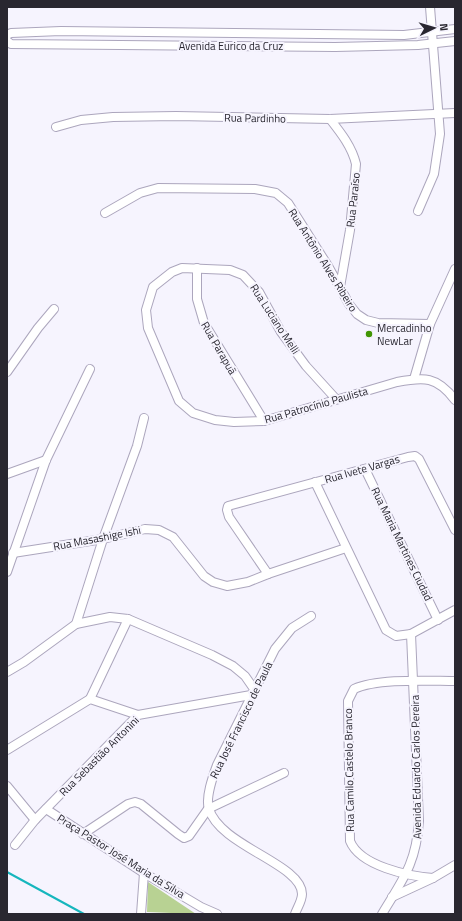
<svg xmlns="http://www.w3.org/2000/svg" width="462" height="921" viewBox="0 0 462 921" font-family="'Titillium Web',sans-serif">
  <rect width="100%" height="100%" fill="#f6f4fe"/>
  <path fill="#b8d293" d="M148,882L196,914L147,912Z"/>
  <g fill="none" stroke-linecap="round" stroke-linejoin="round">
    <path stroke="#16b6bd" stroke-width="2" d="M7,872L84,914"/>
    <g stroke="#aca6bd" stroke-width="10">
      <g id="street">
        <path d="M7,35L11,33L61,31L404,35L455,29"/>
        <path d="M7,41L11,44L335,47L418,45L455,41"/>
        <path d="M330,119C341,133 352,147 356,164L350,230L340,287"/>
        <path d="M56,127L81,120L113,117L176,116L330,119L455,113"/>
        <path d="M418,211L434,174L440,134L430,7"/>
        <path d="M105,213L140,193L158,188L255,189L276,193L288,203L328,266L349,304L357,314L366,320L378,323L430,324"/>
        <path d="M197,268V299L204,323L264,421"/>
        <path d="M7,372L38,328L54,309"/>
        <path d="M414,379L430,324L455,269"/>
        <path d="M336,399L306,366L281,332L259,292L243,275L230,270L182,268L172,272L153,287L146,310L148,328L179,401L193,413L215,420L234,422L264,421L397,382C424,377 437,376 455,400"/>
        <path d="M365,469L438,620"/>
        <path d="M7,474L46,460"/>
        <path d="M315,482L386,630L396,636L411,634L455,610"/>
        <path d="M13,553L103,539L145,529L159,530L173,537L204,576L213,582L227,586L248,582L268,574L346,548"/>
        <path d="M7,572L46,460L90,369"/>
        <path d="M268,574L229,517L227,510L228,506L408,457L415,456L419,459L455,530"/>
        <path d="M76,624L103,539L137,446L144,418"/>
        <path d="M7,672L24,662L76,624L110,617L128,619L212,655L233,666L245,676L254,689"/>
        <path d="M90,699L128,619"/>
        <path d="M7,750L90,699L138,715"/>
        <path d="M7,786L35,820"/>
        <path d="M46,809L144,873L201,907L217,914"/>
        <path d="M83,834L128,804L135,802L141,804L178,834L184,838L189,836L208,809L284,773"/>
        <path d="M15,845L35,820L138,715L251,695"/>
        <path d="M433,878C408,876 360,866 350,841L348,701L354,689C378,678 428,681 455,681"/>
        <path d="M392,897L433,878L455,865"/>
        <path d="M141,914L144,873"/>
        <path d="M295,914C297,908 302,901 302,894C302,864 220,846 209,809C205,798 213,776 217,765L275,649L292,628L311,616"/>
        <path d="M382,914C403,879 416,864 419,821L411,634"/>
      </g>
    </g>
    <use href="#street" stroke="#fff" stroke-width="8"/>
  </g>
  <circle fill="#419503" stroke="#f6f4fe" stroke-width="1.5" cx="369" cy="334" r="4"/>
  <g text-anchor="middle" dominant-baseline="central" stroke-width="4" stroke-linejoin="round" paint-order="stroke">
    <g font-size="11" fill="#292730" stroke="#f6f4fe">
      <text x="231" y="46">Avenida Eurico da Cruz</text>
      <text transform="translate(255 118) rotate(1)">Rua Pardinho</text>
      <text transform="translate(353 200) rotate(-84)">Rua Paraíso</text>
      <text transform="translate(323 260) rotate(58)">Rua Antônio Alves Ribeiro</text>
      <text transform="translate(275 319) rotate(57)">Rua Luciano Melli</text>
      <text transform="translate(219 348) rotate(60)">Rua Parapuã</text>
      <text transform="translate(316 405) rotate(-16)">Rua Patrocínio Paulista</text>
      <text transform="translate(362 469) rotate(-16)">Rua Ivete Vargas</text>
      <text transform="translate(97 538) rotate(-11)">Rua Masashige Ishi</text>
      <text transform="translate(402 544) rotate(64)">Rua Maria Martines Ciudad</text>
      <text transform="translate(241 720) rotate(-64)">Rua José Francisco de Paula</text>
      <text transform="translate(99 756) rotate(-45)">Rua Sebastião Antonini</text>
      <text transform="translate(416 767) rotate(-91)">Avenida Eduardo Carlos Pereira</text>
      <text transform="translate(349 770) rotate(-91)">Rua Camilo Castelo Branco</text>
      <text transform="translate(121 856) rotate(32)">Praça Pastor José Maria da Silva</text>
    </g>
    <g font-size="11" fill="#292730" stroke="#f6f4fe" text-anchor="start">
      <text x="377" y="328">Mercadinho<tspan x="377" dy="13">NewLar</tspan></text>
    </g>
  </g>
  <rect width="462" height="921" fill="none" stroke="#292730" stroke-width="16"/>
  <g transform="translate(434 28) rotate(85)" stroke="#f6f4fe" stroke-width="3" paint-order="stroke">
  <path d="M0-3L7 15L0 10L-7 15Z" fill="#292730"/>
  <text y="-6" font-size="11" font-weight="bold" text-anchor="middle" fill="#292730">N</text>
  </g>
</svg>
